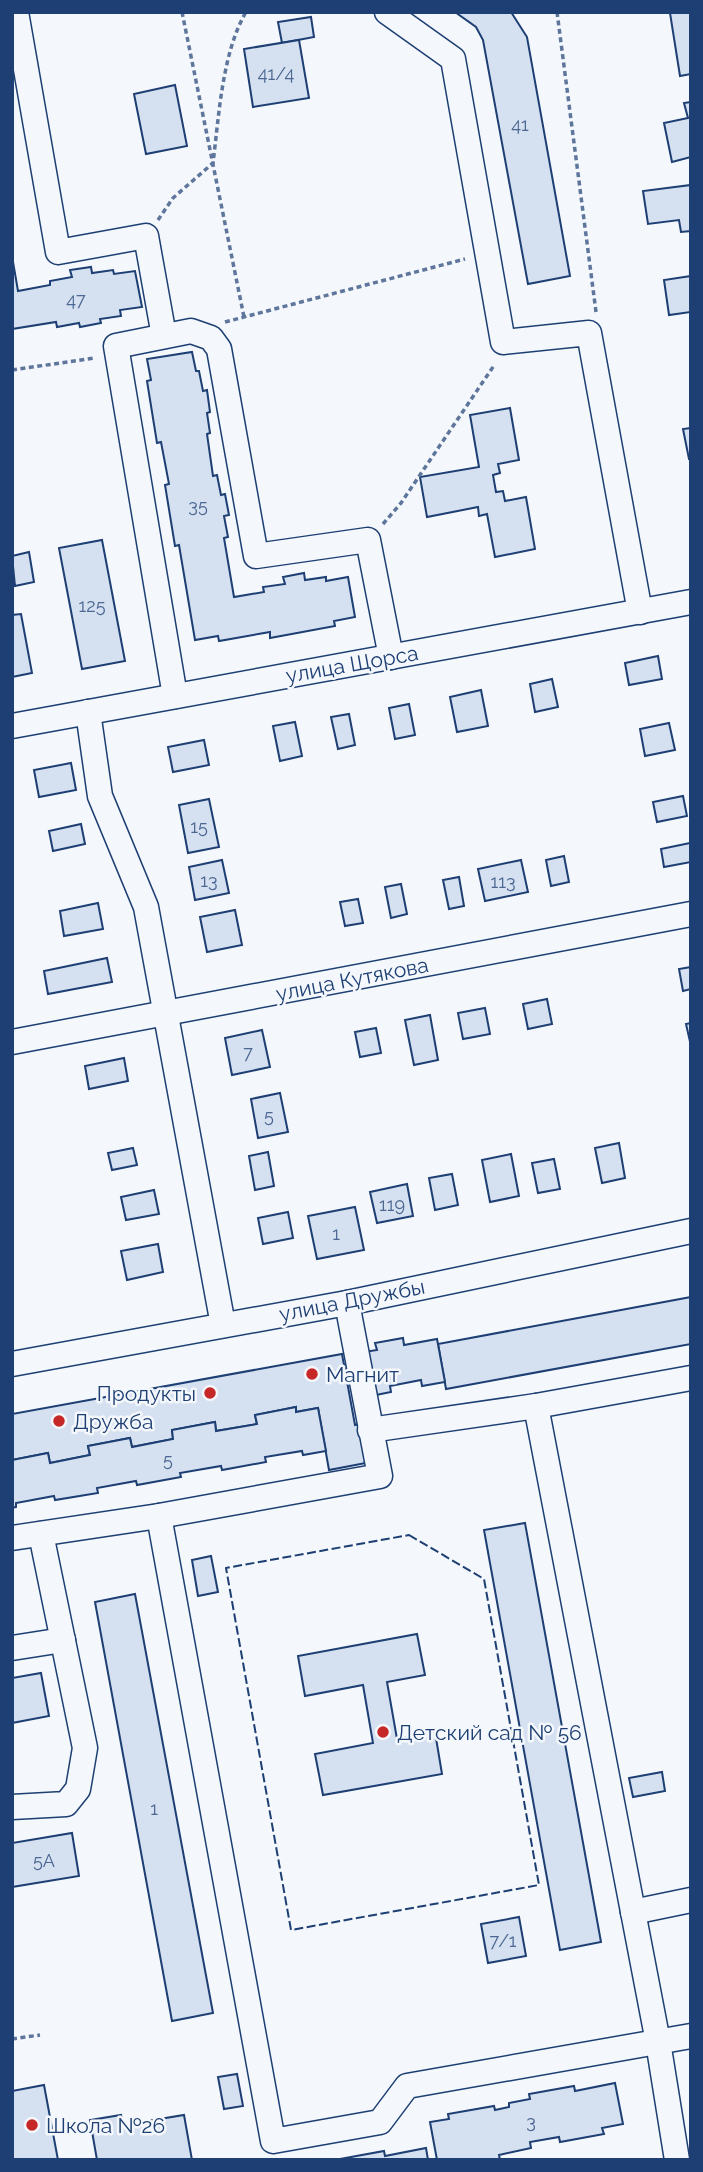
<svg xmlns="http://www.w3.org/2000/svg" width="703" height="2172" viewBox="0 0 703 2172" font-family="Raleway,sans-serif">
  <rect width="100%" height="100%" fill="#f4f7fb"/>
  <g fill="#d5e0f0" stroke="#1d3f73" stroke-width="2">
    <path d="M455,12H511L527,37L570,276L528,284L483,40L476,27Z"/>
    <path d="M691,12V74L680,76L670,13Z"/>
    <path d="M311,17L314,37L282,43L278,22Z"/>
    <path d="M299,40L309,98L253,107L244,49Z"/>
    <path d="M175,85L187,146L146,154L134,94Z"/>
    <path d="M691,102V157L672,162L664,123L688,118L684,103Z"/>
    <path d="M691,185V231L681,232L679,220L648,224L643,191Z"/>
    <path d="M12,256L18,291L50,285V281L72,277L70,270L91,267L92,273L113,270L114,274L135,271L142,307L120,310L121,316L100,319L101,323L80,327L79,323L57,327L56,322L12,329Z"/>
    <path d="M691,276V312L669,315L664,280Z"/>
    <path d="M192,352L196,371H199L203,391L207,390L210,412L207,413L210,433L207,434L213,476L217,475L221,495L225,494L229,515L224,516L228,537L224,538L234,597L264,592L263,587L285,584L283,577L304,573L305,580L326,577V581L348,577L355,617L334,621L335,626L270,638V632L219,641L218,636L195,640L179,545L175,546L165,485L169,484L161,442L157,443L147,381L151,380L147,359Z"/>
    <path d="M510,408L519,460L498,464L500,473L493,475L496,492L503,491L505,501L526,497L535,549L495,557L487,514L479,516L478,507L427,517L420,477L479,467L470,415Z"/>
    <path d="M691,428V459H689L683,429Z"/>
    <path d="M102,540L125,661L82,669L59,548Z"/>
    <path d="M29,552L34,582L15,586L12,556Z"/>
    <path d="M21,614L32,673L12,677V615Z"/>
    <path d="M658,656L662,679L629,685L625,663Z"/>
    <path d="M552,679L558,707L535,712L530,684Z"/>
    <path d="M481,690L488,726L457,732L450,697Z"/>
    <path d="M409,704L415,735L395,739L389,708Z"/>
    <path d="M349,714L355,745L338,749L331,717Z"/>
    <path d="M295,722L302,756L280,761L273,726Z"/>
    <path d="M669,723L675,750L645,756L640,729Z"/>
    <path d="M204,740L209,765L173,772L168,747Z"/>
    <path d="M71,763L76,790L39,797L34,770Z"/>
    <path d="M683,796L687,816L657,822L653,802Z"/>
    <path d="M209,799L219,847L188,853L179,805Z"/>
    <path d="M81,824L85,844L53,851L49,831Z"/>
    <path d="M690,843L691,862L664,867L661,849Z"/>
    <path d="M564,856L569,882L551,886L546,860Z"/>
    <path d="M222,860L229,893L195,900L189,867Z"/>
    <path d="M521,860L528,892L485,901L478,869Z"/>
    <path d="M459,877L464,906L449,909L443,880Z"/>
    <path d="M401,884L407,914L391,918L385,887Z"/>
    <path d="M358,899L363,923L345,926L340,902Z"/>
    <path d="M98,903L103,929L64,936L60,911Z"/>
    <path d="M235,910L242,945L207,952L200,917Z"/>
    <path d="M107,958L112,982L48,994L44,971Z"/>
    <path d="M691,967V989L683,991L679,969Z"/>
    <path d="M547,999L552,1024L528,1029L523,1004Z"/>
    <path d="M485,1008L490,1034L463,1039L458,1013Z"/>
    <path d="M430,1015L438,1060L414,1065L405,1020Z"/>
    <path d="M691,1023V1046L686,1024Z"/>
    <path d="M376,1028L381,1053L360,1057L355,1032Z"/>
    <path d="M262,1030L270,1067L232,1075L225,1038Z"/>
    <path d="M124,1058L128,1081L89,1089L85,1066Z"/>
    <path d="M280,1093L288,1132L258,1138L251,1099Z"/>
    <path d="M619,1143L625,1178L602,1183L595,1148Z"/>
    <path d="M133,1148L137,1165L112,1170L108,1153Z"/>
    <path d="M268,1152L274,1186L255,1190L249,1156Z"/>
    <path d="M511,1154L519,1196L490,1202L482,1160Z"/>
    <path d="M554,1159L560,1189L538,1193L532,1163Z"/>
    <path d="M452,1174L458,1205L435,1210L429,1178Z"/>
    <path d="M407,1184L413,1216L377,1223L370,1192Z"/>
    <path d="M154,1190L159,1214L126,1220L121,1197Z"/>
    <path d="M355,1207L364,1250L317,1259L308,1216Z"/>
    <path d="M288,1212L293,1238L263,1244L258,1218Z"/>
    <path d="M158,1244L163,1272L127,1280L121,1251Z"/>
    <path d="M691,1297V1344L446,1389L438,1344Z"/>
    <path d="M403,1338L404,1345L437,1339L445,1382L422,1386L421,1380L390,1386L391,1392L366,1397L358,1353L377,1350L375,1343Z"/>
    <path d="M342,1354L355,1425L364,1423L371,1462L329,1470L318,1408L296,1412V1407L255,1415L257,1424L216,1431L215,1422L172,1430L173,1439L132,1447L130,1438L88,1446L90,1455L50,1463L48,1453L12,1460V1414Z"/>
    <path d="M296,1407V1412L318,1408L326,1451L303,1455L302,1451L265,1457L266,1462L222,1470L221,1466L180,1473L181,1477L137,1485L136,1481L97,1488L98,1493L55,1500L54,1496L16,1503V1507L12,1508V1460L48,1453L50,1463L90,1455L88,1446L130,1438L132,1447L173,1439L172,1430L215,1422L216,1431L257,1424L255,1415Z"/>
    <path d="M525,1523L601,1942L560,1950L484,1530Z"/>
    <path d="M211,1556L218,1592L198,1596L192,1560Z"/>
    <path d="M135,1594L213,2013L172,2021L95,1602Z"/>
    <path d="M417,1634L425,1675L387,1682L397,1739L435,1732L442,1774L323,1795L315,1754L373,1743L363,1685L305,1696L298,1656Z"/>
    <path d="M41,1673L49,1716L12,1723V1678Z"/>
    <path d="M662,1772L665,1791L633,1797L629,1778Z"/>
    <path d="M72,1833L79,1876L12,1887V1843Z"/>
    <path d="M519,1917L526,1956L488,1963L481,1924Z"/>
    <path d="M237,2074L243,2106L224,2109L218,2077Z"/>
    <path d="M615,2083L623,2124L602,2128L604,2134L560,2142L559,2137L530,2142L531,2148L499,2155L500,2160H437L430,2122L449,2119L448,2114L494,2106L495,2110L509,2107V2103L530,2099L529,2094L574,2086L575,2091Z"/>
    <path d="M44,2085L58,2160H12V2091Z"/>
    <path d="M121,2115L123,2125L184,2115L192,2160H97L90,2120Z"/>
    <path d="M426,2148L428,2160L340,2159L384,2151L385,2156Z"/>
  </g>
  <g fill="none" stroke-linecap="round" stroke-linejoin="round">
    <g stroke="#1d3f73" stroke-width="27">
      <g id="minor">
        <path d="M16,12L58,252L146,236L164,336"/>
        <path d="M387,12L453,59L503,342L589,333L640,612"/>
        <path d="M175,696L116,346L191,331L211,338L219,349L256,556L368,540L391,657"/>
        <path d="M88,712L100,796L146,907L223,1325"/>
        <path d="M12,726L691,602"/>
        <path d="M12,1042L691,914"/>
        <path d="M12,1364L347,1303L691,1231"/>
        <path d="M536,1406L691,1378"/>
        <path d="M370,1430L536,1406L658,2042L677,2160"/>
        <path d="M159,1516L380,1476L347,1303"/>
        <path d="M12,1538L159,1516L273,2141L380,2122L407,2086L691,2036"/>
        <path d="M12,1648L63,1640"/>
        <path d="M12,1807L66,1804L78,1789L85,1748L41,1534"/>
        <path d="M633,1912L691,1900"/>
      </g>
    </g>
    <g stroke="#5e769c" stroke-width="3.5" stroke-dasharray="5 3.5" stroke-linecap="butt">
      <path d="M182,12L244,317"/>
      <path d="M557,12L596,312"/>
      <path d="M158,220L173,198L213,163C219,116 222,53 246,12"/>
      <path d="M225,322L465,259"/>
      <path d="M12,370L95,358"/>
      <path d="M383,524L401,503L495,364"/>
      <path d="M12,2039L40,2035"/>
    </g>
    <use href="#minor" stroke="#f4f7fb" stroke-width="24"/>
    <path stroke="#1d3f73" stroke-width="2" stroke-dasharray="9 3.5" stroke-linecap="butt" d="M409,1535L484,1579L539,1885L291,1930L226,1568Z"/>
  </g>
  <g fill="#c62828" stroke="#f4f7fb" stroke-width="2.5">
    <circle cx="312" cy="1374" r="7"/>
    <circle cx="210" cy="1393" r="7"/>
    <circle cx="59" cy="1421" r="7"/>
    <circle cx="383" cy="1732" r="7"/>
    <circle cx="32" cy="2125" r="7"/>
  </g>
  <g text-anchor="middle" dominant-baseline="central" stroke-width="5" stroke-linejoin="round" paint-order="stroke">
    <g font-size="18" fill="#4b6792">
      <text x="276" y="73">41/4</text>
      <text x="520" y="124">41</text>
      <text x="76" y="299">47</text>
      <text x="198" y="505">35</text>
      <text x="92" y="605">125</text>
      <text x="199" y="826">15</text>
      <text x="209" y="880">13</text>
      <text x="503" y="881">113</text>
      <text x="248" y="1052">7</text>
      <text x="269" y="1115">5</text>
      <text x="392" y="1204">119</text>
      <text x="336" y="1233">1</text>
      <text x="168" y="1459">5</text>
      <text x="154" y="1808">1</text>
      <text x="44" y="1860">5А</text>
      <text x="503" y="1940">7/1</text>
      <text x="531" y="2121">3</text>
    </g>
    <g font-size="21" fill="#1d3f73" stroke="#f4f7fb">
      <text transform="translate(352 664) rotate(-10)">улица Щорса</text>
      <text transform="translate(352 979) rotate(-11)">улица Кутякова</text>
      <text transform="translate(352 1300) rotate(-11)">улица Дружбы</text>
    </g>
    <g font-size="21" fill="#1d3f73" stroke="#f4f7fb" text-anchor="start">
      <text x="326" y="1374">Магнит</text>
      <text x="196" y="1393" text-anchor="end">Продукты</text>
      <text x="73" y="1421">Дружба</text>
      <text x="397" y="1732">Детский сад № 56</text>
      <text x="46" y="2125">Школа №26</text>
    </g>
  </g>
  <rect width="703" height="2172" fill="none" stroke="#1d3f73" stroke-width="28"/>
</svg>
